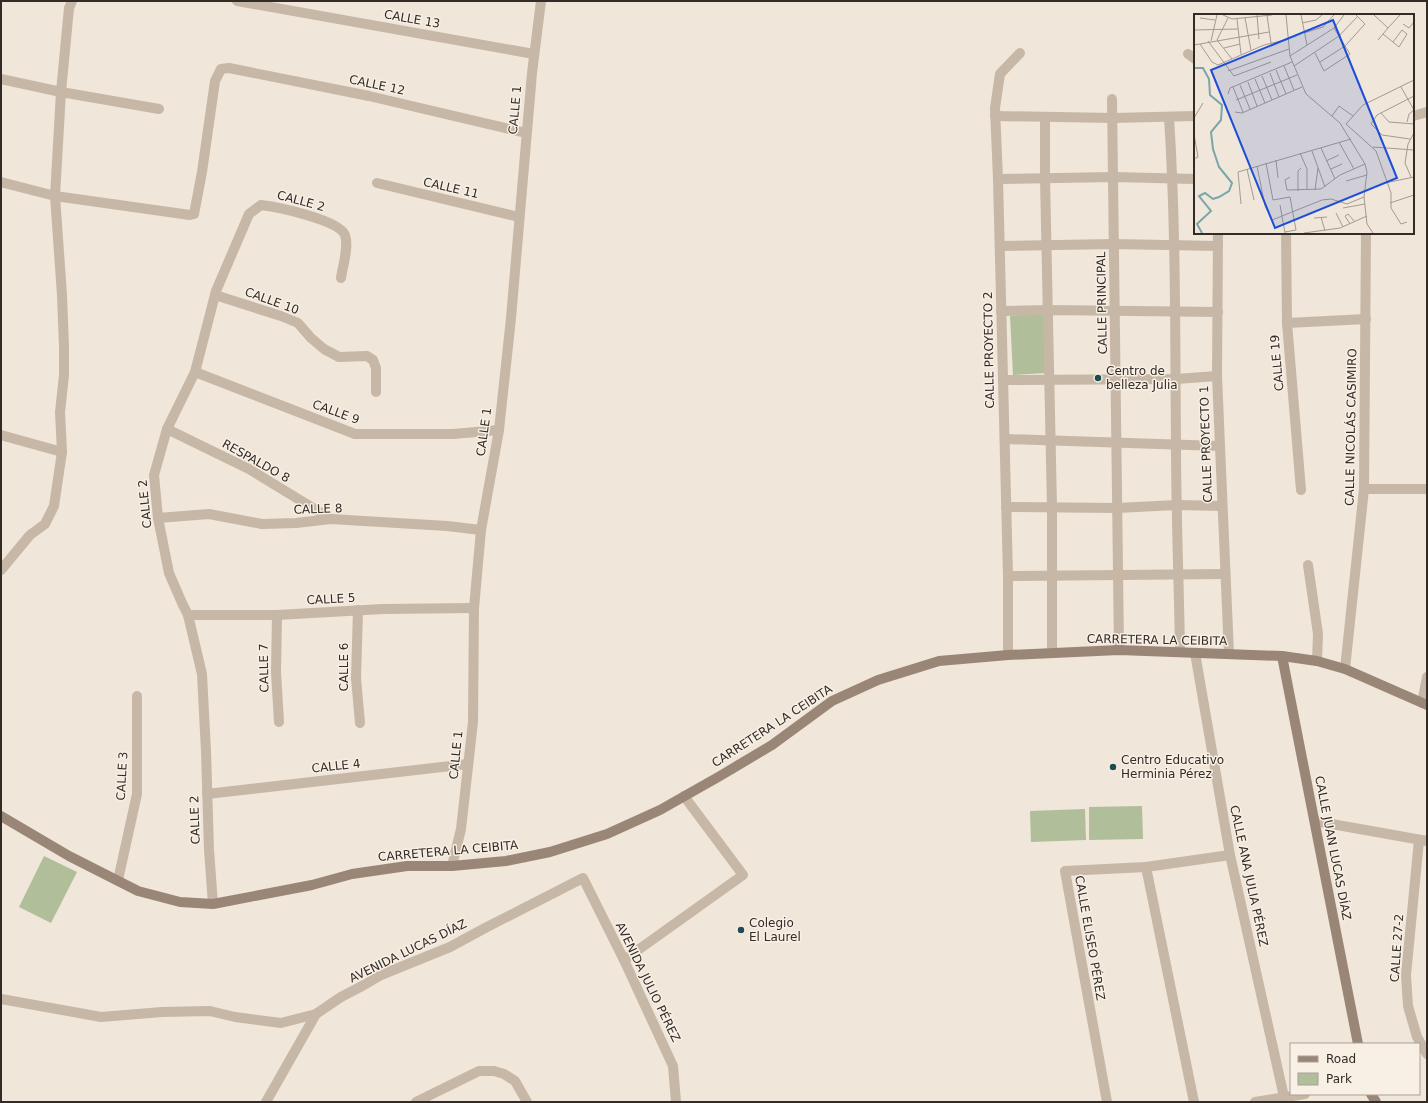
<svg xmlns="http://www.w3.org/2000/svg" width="1428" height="1103" viewBox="0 0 1428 1103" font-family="'DejaVu Sans',sans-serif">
  <rect width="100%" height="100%" fill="#f0e6d9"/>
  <g fill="#b0be9a">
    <path d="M1045,313L1046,373L1013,375L1010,316Z"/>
    <path d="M1142,806L1143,839L1089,840V807Z"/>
    <path d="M1085,809L1086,840L1031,842L1030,811Z"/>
    <path d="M44,856L77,872L51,923L19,907Z"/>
  </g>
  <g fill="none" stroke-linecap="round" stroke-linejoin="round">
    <g stroke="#c7b7a6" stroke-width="10">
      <path d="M237,1L534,54"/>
      <path d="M1188,54L1195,59"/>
      <path d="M1,79L61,92L159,109"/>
      <path d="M1112,99L1119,650"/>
      <path d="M995,116L1113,118L1195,116"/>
      <path d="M1413,116L1427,112"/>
      <path d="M1169,117C1176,226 1175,335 1176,444C1176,513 1179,583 1180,652"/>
      <path d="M1045,118V178L1052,507V653"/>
      <path d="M998,179L1113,177L1195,179"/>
      <path d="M1,182L55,196L190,215L194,214L202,172L215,81L221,69L229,68L369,96L526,133"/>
      <path d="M377,183L519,217"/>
      <path d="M1218,233L1217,376L1229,654"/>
      <path d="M1286,233L1287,323L1301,490"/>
      <path d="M1000,246L1113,244L1218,246"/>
      <path d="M215,295L281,316L298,323L311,338L324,349L339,357L367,356L373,360L376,368V392"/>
      <path d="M1001,311L1048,310L1218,312"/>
      <path d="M1287,323L1366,319"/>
      <path d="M195,372L355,434H453L499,430"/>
      <path d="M1003,380L1176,379L1217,376"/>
      <path d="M167,429L249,469L331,519"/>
      <path d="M1,435L62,452"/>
      <path d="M1005,439L1219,446"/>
      <path d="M1364,489H1427"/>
      <path d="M1006,507L1117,508L1177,505L1222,506"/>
      <path d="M158,518L209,514L262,524L296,523L331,519L447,526L481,530"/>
      <path d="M1308,565L1318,634L1317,661"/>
      <path d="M1,570L30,535L45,524L54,506L62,452L60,412L64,375V347L62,295L55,196L61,92L69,8L72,1"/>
      <path d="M1008,576L1225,574"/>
      <path d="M358,610L356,678L360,723"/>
      <path d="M188,615H277L383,609L474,608"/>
      <path d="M277,615L276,672L279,722"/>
      <path d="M1195,653L1230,855L1284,1097L1286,1102"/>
      <path d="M1008,655V576L998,179L995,108L1000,74L1020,53"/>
      <path d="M1345,669L1364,489L1366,233"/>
      <path d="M1422,703L1427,677"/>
      <path d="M207,794L468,764"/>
      <path d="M1315,821L1427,841"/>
      <path d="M1419,840L1406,975L1408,1006L1417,1037L1427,1054"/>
      <path d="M452,866L461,829L473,722L474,608L481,530L499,430L511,318L532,73L541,1"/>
      <path d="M1146,867L1194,1102"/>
      <path d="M118,880L137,794V696"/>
      <path d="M213,904L209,850L206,751L202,674L188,615L182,603L169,573L158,518L154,475L167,429L195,372L216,291L249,214L261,205C278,207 339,220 345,235C349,247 343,265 341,278"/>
      <path d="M624,960L743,875L684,796"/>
      <path d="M1,999L101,1017L162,1012L210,1011L235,1017L281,1023L316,1014L341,997L364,985L381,975L450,947L487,927L583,878L624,960L673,1066L676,1102"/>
      <path d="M266,1102L316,1014"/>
      <path d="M416,1102L479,1071H494L504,1074L515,1081L527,1102"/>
      <path d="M1107,1102L1065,871L1146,867L1230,855"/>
      <path d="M1255,1102L1305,1094"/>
    </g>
    <g stroke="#9a8677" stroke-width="10">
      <path d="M1282,656L1358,1044"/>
      <path d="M1,816L69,856L138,891L180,902L213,904L312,885L352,874L407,866H452L506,861L550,852L607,834L660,810L720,776L772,745L832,701L878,680L939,661L1008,655L1119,650L1282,656L1317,661L1345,669L1427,705"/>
      <path d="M1371,1094L1376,1102"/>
    </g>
  </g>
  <g fill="#1e4c53" stroke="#f8f0e5" stroke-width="1.5">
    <circle cx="1098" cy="378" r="4"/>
    <circle cx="1113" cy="767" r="4"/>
    <circle cx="741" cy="930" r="4"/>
  </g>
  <g text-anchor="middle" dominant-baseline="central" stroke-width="3" stroke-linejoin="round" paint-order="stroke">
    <g font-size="12" fill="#332b26" stroke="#f8f0e5">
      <text transform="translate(412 19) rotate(10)">CALLE 13</text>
      <text transform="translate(377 85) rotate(12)">CALLE 12</text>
      <text transform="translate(515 110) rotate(-85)">CALLE 1</text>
      <text transform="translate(451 188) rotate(13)">CALLE 11</text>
      <text transform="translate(301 201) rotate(15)">CALLE 2</text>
      <text transform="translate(272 301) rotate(20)">CALLE 10</text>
      <text transform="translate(1102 303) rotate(-91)">CALLE PRINCIPAL</text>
      <text transform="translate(989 350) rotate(-91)">CALLE PROYECTO 2</text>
      <text transform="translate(1277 363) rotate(-95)">CALLE 19</text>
      <text transform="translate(336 412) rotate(20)">CALLE 9</text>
      <text transform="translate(1351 427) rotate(-89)">CALLE NICOLÁS CASIMIRO</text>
      <text transform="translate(484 432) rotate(-82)">CALLE 1</text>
      <text transform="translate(1206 444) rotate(-92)">CALLE PROYECTO 1</text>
      <text transform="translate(256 461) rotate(29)">RESPALDO 8</text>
      <text transform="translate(145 504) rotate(-96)">CALLE 2</text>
      <text transform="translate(318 509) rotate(-2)">CALLE 8</text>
      <text transform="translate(331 599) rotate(-3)">CALLE 5</text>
      <text transform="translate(1157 640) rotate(1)">CARRETERA LA CEIBITA</text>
      <text transform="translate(344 667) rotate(-90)">CALLE 6</text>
      <text transform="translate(264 668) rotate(-91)">CALLE 7</text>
      <text transform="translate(772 726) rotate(-33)">CARRETERA LA CEIBITA</text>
      <text transform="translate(456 755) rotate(-84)">CALLE 1</text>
      <text transform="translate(336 766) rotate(-6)">CALLE 4</text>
      <text transform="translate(122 776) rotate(-87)">CALLE 3</text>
      <text transform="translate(195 820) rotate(-92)">CALLE 2</text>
      <text transform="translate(1333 848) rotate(79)">CALLE JUAN LUCAS DÍAZ</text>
      <text transform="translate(448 851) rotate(-5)">CARRETERA LA CEIBITA</text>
      <text transform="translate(1249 876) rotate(78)">CALLE ANA JULIA PÉREZ</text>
      <text transform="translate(1090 938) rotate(80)">CALLE ELISEO PÉREZ</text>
      <text transform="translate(1397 948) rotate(-86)">CALLE 27-2</text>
      <text transform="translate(408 951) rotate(-26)">AVENIDA LUCAS DÍAZ</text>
      <text transform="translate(648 982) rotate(64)">AVENIDA JULIO PÉREZ</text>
    </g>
    <g font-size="12" fill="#332b26" stroke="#f8f0e5" text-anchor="start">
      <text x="1106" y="371">Centro de<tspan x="1106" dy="14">belleza Julia</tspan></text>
      <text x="1121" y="760">Centro Educativo<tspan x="1121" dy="14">Herminia Pérez</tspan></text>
      <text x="749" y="923">Colegio<tspan x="749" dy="14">El Laurel</tspan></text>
    </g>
  </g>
  <g transform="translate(1194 14)">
    <rect width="220" height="220" fill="#f0e6d9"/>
    <path fill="none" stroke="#7aa6ab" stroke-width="2" d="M0,54H9L15,65L16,81L28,91L27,106L17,118L19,135L25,153L38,169L35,177L25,183L19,185L11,179L5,182L17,197L3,210L8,219"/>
    <path fill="none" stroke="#a49b91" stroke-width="1" d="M29,1L38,5L78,1M63,1L65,25M73,1L77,29M92,1L96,42L140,14L150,1M107,1L113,31M180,1L194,14L206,1M6,4L21,6M34,4L23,26L38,45M51,4L57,36M43,5L47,40M108,9L122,6L128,1M209,10L215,14L220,8M0,16L44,15M110,19L129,13L140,1M189,20L205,33L213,20L208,16L199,28M184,26L194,14M14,27L40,62L77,48M17,27L23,1M6,30L18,48L24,51L70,31L95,25M0,31L75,18M30,34L46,30M121,39L130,57L156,40L140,14M96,42L112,80L146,109L171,150L173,158L170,183L173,210L179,219M126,48L151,32L171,10L162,1M90,52L100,76M100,52L145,22L164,2M82,56L92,80M34,57L95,35M76,59L85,83M68,62L78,86M61,65L71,89M54,68L63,92M46,71L56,95M39,73L49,98M207,73L220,96M34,80L36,74L98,48M42,86L103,61M41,98L48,99L108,73M187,99L195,108L220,110M138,102L145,92L159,102M0,104L9,89M213,108L215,100L220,96M0,120L4,143L0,145M216,125L188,121L177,110L183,101L220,82M145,128L160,155M179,133L220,136M127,134L141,165M118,137L131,173M106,139L113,155V175M82,146L84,164M132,147L145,141M72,149L79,186L96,183L102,216L91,218M63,152L71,192L78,206L128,186L137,185L153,190L170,183M53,155L60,186M137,155L148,150M96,163L91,166L93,176L127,175L146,161L171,150M217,163L211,149L214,130L220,119M152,167L173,161M191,169L220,163M121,176L124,154M104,177V157L107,154M196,189L220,181M47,190L44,158L157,125M86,191L91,219M149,194L171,190M142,199L149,213M127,203L131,217M120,204L133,203M213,208L207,210L197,194V179L182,137L152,110L169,91L220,66M156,210L151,202L154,200L161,208M110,219L146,214L173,202"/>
    <path fill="#1d4ed8" fill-opacity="0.15" stroke="#1d4ed8" stroke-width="2" d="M139,6L203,164L81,214L17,56Z"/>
    <rect width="220" height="220" fill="none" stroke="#332b26" stroke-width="2"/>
  </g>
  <rect width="1428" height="1103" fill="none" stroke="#332b26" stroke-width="4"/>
  <rect x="1290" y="1043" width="130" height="52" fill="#f8f0e5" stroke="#a9a199"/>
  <rect x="1298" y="1056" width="20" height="6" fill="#9a8677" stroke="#a9a199"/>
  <text x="1326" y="1063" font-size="12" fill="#332b26">Road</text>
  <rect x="1298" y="1073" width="20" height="12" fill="#b0be9a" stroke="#a9a199"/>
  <text x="1326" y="1083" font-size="12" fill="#332b26">Park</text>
</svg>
